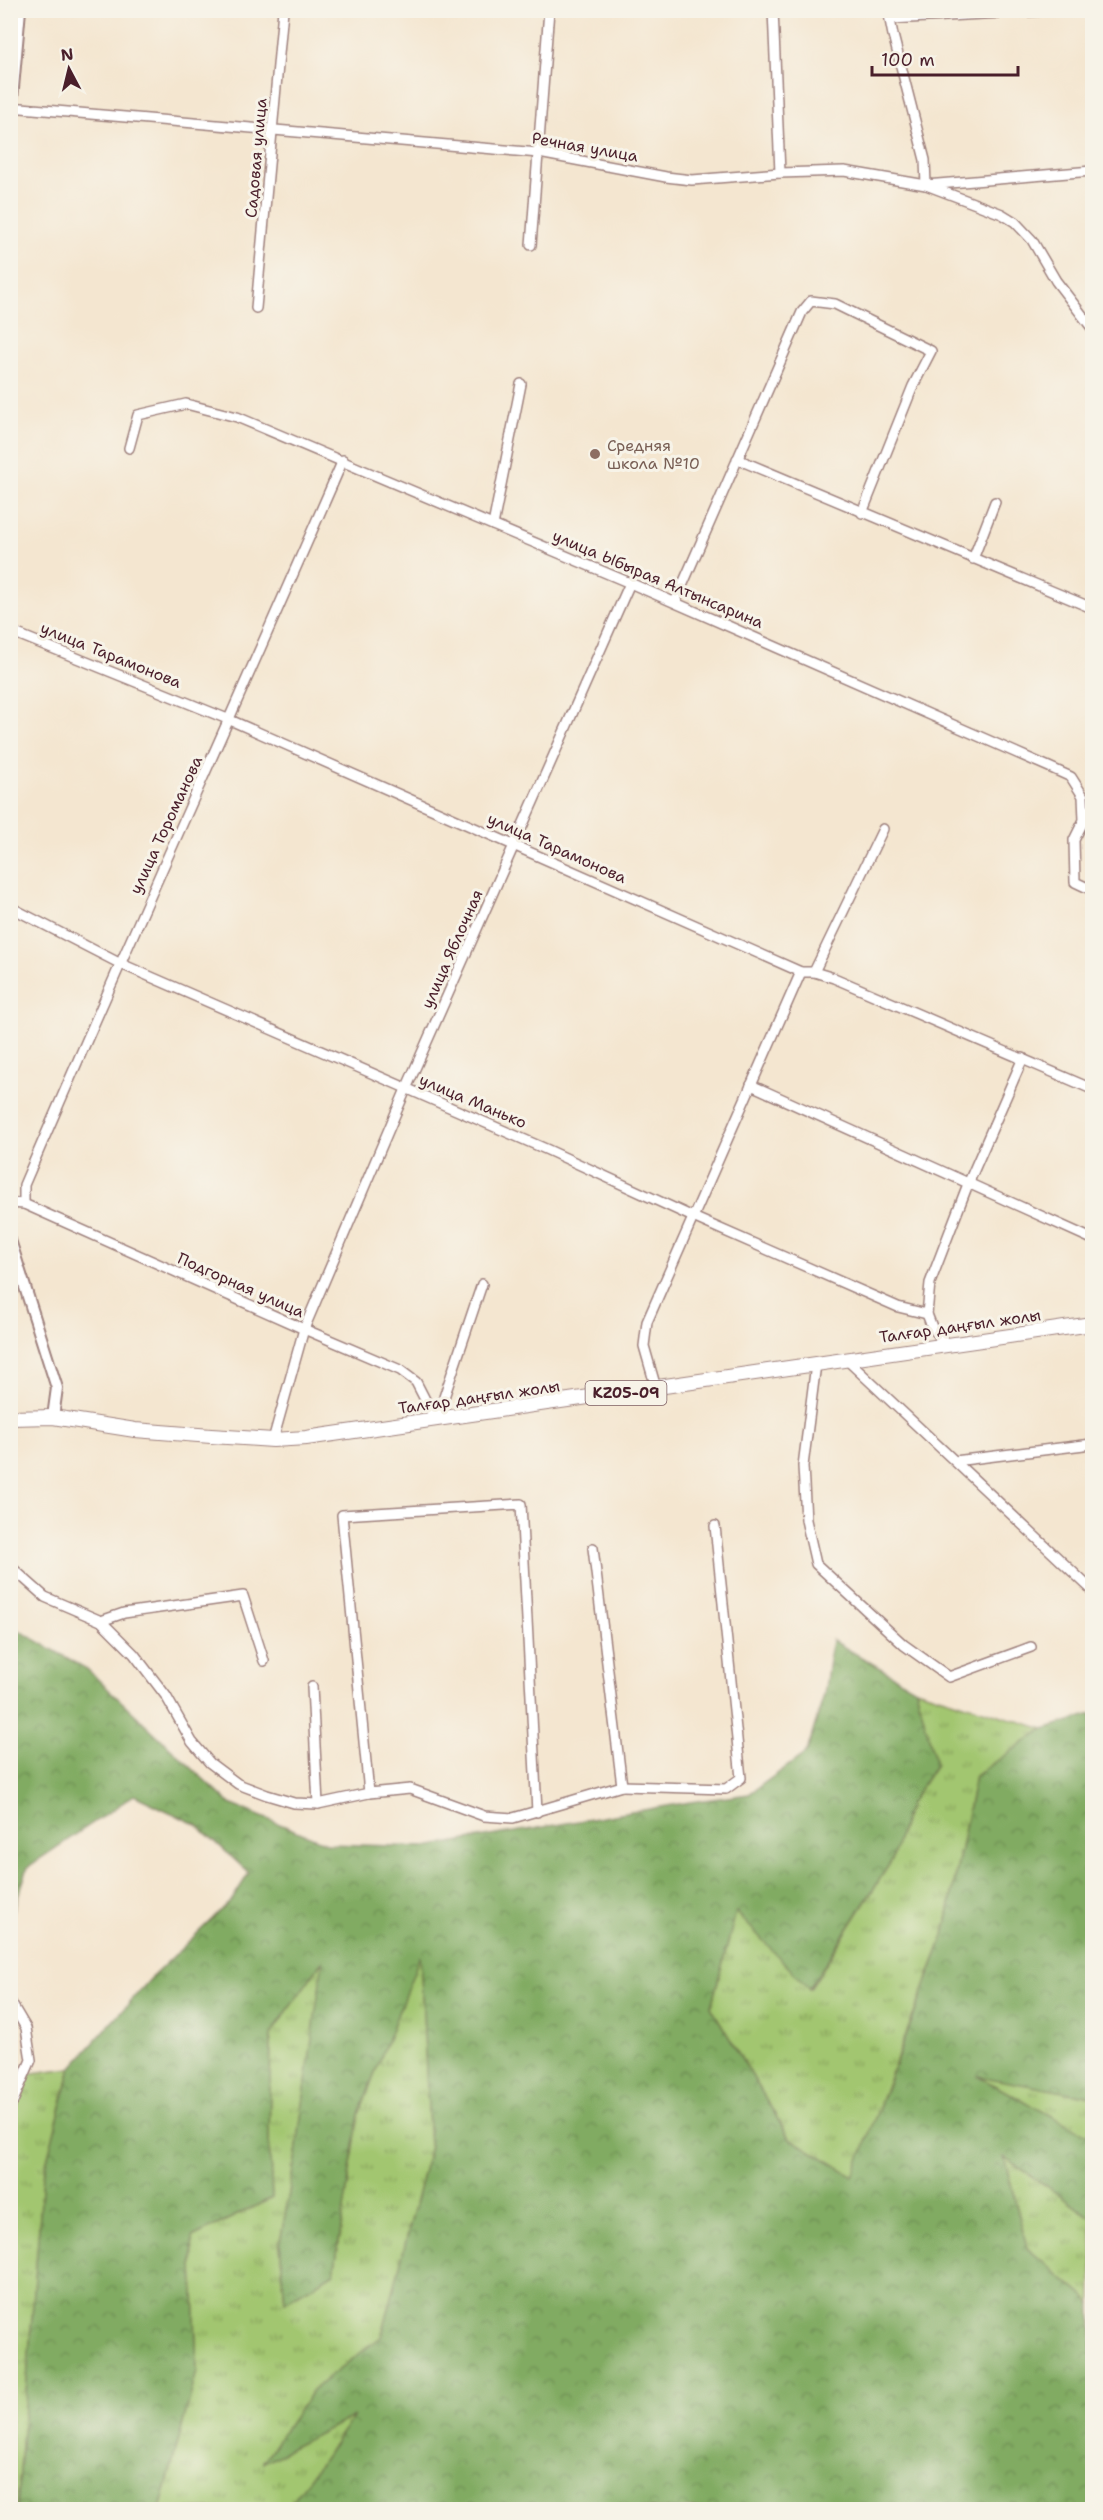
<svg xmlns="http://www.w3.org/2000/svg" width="1103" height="2520" viewBox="0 0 1103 2520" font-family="'Shantell Sans',sans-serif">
  <defs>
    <pattern id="grass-tufts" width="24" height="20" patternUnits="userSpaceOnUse" patternTransform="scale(1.5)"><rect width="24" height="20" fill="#a2c670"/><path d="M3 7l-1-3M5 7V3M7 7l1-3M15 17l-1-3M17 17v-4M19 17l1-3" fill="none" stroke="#86a05c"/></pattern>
    <pattern id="forest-crowns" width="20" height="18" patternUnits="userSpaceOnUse" patternTransform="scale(1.5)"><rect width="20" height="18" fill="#81ab62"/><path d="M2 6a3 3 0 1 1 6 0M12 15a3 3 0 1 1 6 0" fill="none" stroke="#6c8b51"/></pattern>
  </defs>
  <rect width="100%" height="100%" fill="#f7f3e8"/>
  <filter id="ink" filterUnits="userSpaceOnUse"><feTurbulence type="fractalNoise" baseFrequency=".0167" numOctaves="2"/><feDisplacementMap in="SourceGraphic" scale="12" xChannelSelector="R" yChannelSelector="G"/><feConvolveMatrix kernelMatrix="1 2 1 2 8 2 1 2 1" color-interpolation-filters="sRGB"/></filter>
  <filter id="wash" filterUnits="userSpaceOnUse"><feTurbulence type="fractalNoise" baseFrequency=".008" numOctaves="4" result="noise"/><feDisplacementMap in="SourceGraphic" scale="24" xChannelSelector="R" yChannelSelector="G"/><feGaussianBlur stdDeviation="1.35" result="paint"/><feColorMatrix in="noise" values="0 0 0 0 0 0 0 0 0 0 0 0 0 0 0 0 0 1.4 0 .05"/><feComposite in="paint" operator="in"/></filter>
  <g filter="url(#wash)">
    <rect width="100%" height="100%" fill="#f4e6d0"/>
    <g fill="url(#grass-tufts)" stroke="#76724e" stroke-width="1.5">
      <path d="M916,1689L1044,1729L975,1776L944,1936L890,2076L854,2177L789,2138L711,2007L736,1911L810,1989L892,1860L909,1805L936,1764Z"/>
      <path d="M420,1954L430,2146L382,2337L313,2390L263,2462L355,2415L287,2509L160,2510L197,2371L192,2237L272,2198L269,2139L271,2034L324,1958L296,2154L280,2243L285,2302L334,2273L359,2114Z"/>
      <path d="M71,2068L43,2176L17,2510L10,2509V2076Z"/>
      <path d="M975,2075L1092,2097V2142L1088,2136Z"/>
      <path d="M1004,2156L1092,2218V2303L1027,2248Z"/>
    </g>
    <path fill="url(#forest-crowns)" stroke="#666546" stroke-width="1.5" d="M11,1626L87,1669L230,1804L329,1844L426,1847L690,1802L749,1794L807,1752L824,1695L832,1640L916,1689L936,1764L909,1805L892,1860L809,1989L736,1912L711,2007L789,2138L853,2176L944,1936L975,1776L1044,1729L1092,1714V2097L977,2076L1089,2136L1092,2142V2218L1004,2157L1027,2248L1092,2303V2509H287L354,2416L262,2463L313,2390L382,2336L430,2146L420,1956L359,2114L334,2273L285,2302L280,2243L296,2154L323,1960L271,2034L269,2139L272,2198L192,2237L197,2371L160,2509H17L43,2176L71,2068L154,1975L232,1900L249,1873L197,1825L134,1795L28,1867L11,1918Z"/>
  </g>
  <g filter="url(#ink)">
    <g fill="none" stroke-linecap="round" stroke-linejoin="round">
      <g stroke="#9f827e" stroke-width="12">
        <g id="minor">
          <path d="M773,10L780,173"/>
          <path d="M888,10L893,35L925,160L926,185L1092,171"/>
          <path d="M891,19L1060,10"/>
          <path d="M10,107L539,153L666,177L692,180L780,173L844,171L926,185L1002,214L1015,222L1032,240L1056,281L1092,328"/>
          <path d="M531,245L549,10"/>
          <path d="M256,308L283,10"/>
          <path d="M129,448L138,415L186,404L237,417L630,583L1049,767L1071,777L1083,796L1084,820L1074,840L1075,882L1092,890"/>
          <path d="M737,459L1092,608"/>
          <path d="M493,525L521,384"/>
          <path d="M973,559L995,502"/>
          <path d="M675,602L802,312L811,301L835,304L931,351L913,386L862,513"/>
          <path d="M10,631L230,720L801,972H814L834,978L1092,1089"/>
          <path d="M10,907L119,963L548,1150L693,1217L898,1307L927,1314"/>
          <path d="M814,972L883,829"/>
          <path d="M751,1085L1092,1239"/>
          <path d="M10,1203L24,1204L304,1329L400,1370L416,1382L436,1421"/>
          <path d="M24,1204V1185C128,942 238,702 343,460"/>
          <path d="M946,1344L932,1327L927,1314L930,1283L968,1184L1023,1058"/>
          <path d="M847,1360L1092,1590"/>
          <path d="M816,1364L803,1466L806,1520L816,1564L904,1645L949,1677L1031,1647"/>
          <path d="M656,1388L644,1346L647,1322L801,972"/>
          <path d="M436,1421L482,1284"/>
          <path d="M273,1440L304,1329L406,1089L630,583"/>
          <path d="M955,1461L1092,1444"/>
          <path d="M10,1566L45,1597L101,1621L134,1654L166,1696L192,1742L210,1763L238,1784L267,1795L294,1803L318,1804L369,1793L410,1789L484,1816L513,1818L622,1786L593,1548"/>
          <path d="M101,1621L124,1613L243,1596L264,1661"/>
          <path d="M312,1687L318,1804"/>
          <path d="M622,1786L726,1789L741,1778L715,1526"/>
          <path d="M369,1793L342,1515L521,1504L537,1812"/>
          <path d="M10,2001L26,2028L31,2060L10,2108"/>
        </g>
      </g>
      <g stroke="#9f827e" stroke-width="14">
        <g id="tertiary">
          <path d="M10,121L20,10"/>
          <path d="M10,1240L57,1388L53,1417"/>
        </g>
      </g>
      <g stroke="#9f827e" stroke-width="16">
        <path id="primary" d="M10,1418L53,1417L135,1430L211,1436L273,1440L306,1438L1092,1324"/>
      </g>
      <use href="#minor" stroke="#fff" stroke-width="9"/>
      <use href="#tertiary" stroke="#fff" stroke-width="10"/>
      <use href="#primary" stroke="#fff" stroke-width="14"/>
    </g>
  </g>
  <circle fill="#8d6e63" stroke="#f7f3e8" stroke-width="2" cx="595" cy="454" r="6"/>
  <g text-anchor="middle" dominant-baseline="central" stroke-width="6" stroke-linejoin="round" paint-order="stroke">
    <rect fill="#f7f3e8" stroke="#7e5f64" stroke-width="1.5" x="585.5" y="1381" width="81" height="24" rx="4.5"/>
    <g font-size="15" font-weight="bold" fill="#4a1f2b">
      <text x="626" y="1393">KZ05-09</text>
    </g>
    <g font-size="16" fill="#4a1f2b" stroke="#f7f3e8">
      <text transform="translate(585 147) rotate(10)">Речная улица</text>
      <text transform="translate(256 158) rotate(-85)">Садовая улица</text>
      <text transform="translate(658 579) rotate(23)">улица Ыбырая Алтынсарина</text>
      <text transform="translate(111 655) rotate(22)">улица Тарамонова</text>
      <text transform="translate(166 825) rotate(-65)">улица Тороманова</text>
      <text transform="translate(557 848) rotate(24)">улица Тарамонова</text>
      <text transform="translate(452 949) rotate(-66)">улица Яблочная</text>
      <text transform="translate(473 1101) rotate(23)">улица Манько</text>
      <text transform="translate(241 1285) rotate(24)">Подгорная улица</text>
      <text transform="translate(960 1326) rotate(-8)">Талғар даңғыл жолы</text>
      <text transform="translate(479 1397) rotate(-8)">Талғар даңғыл жолы</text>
    </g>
    <g font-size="16" fill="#785e54" stroke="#f7f3e8" text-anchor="start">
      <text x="607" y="445">Средняя<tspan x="607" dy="18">школа №10</tspan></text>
    </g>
  </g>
  <rect width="1103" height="2520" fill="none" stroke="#f7f3e8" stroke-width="36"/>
  <g transform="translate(69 69) rotate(353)" stroke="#f7f3e8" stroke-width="4.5" paint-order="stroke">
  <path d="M0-4.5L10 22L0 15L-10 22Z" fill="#4a1f2b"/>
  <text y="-9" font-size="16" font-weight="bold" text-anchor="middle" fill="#4a1f2b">N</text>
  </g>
  <path d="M872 66v9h146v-9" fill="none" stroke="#4a1f2b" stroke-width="3"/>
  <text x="881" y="66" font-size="18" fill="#4a1f2b" stroke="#f7f3e8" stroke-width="4.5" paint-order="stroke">100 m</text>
</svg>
